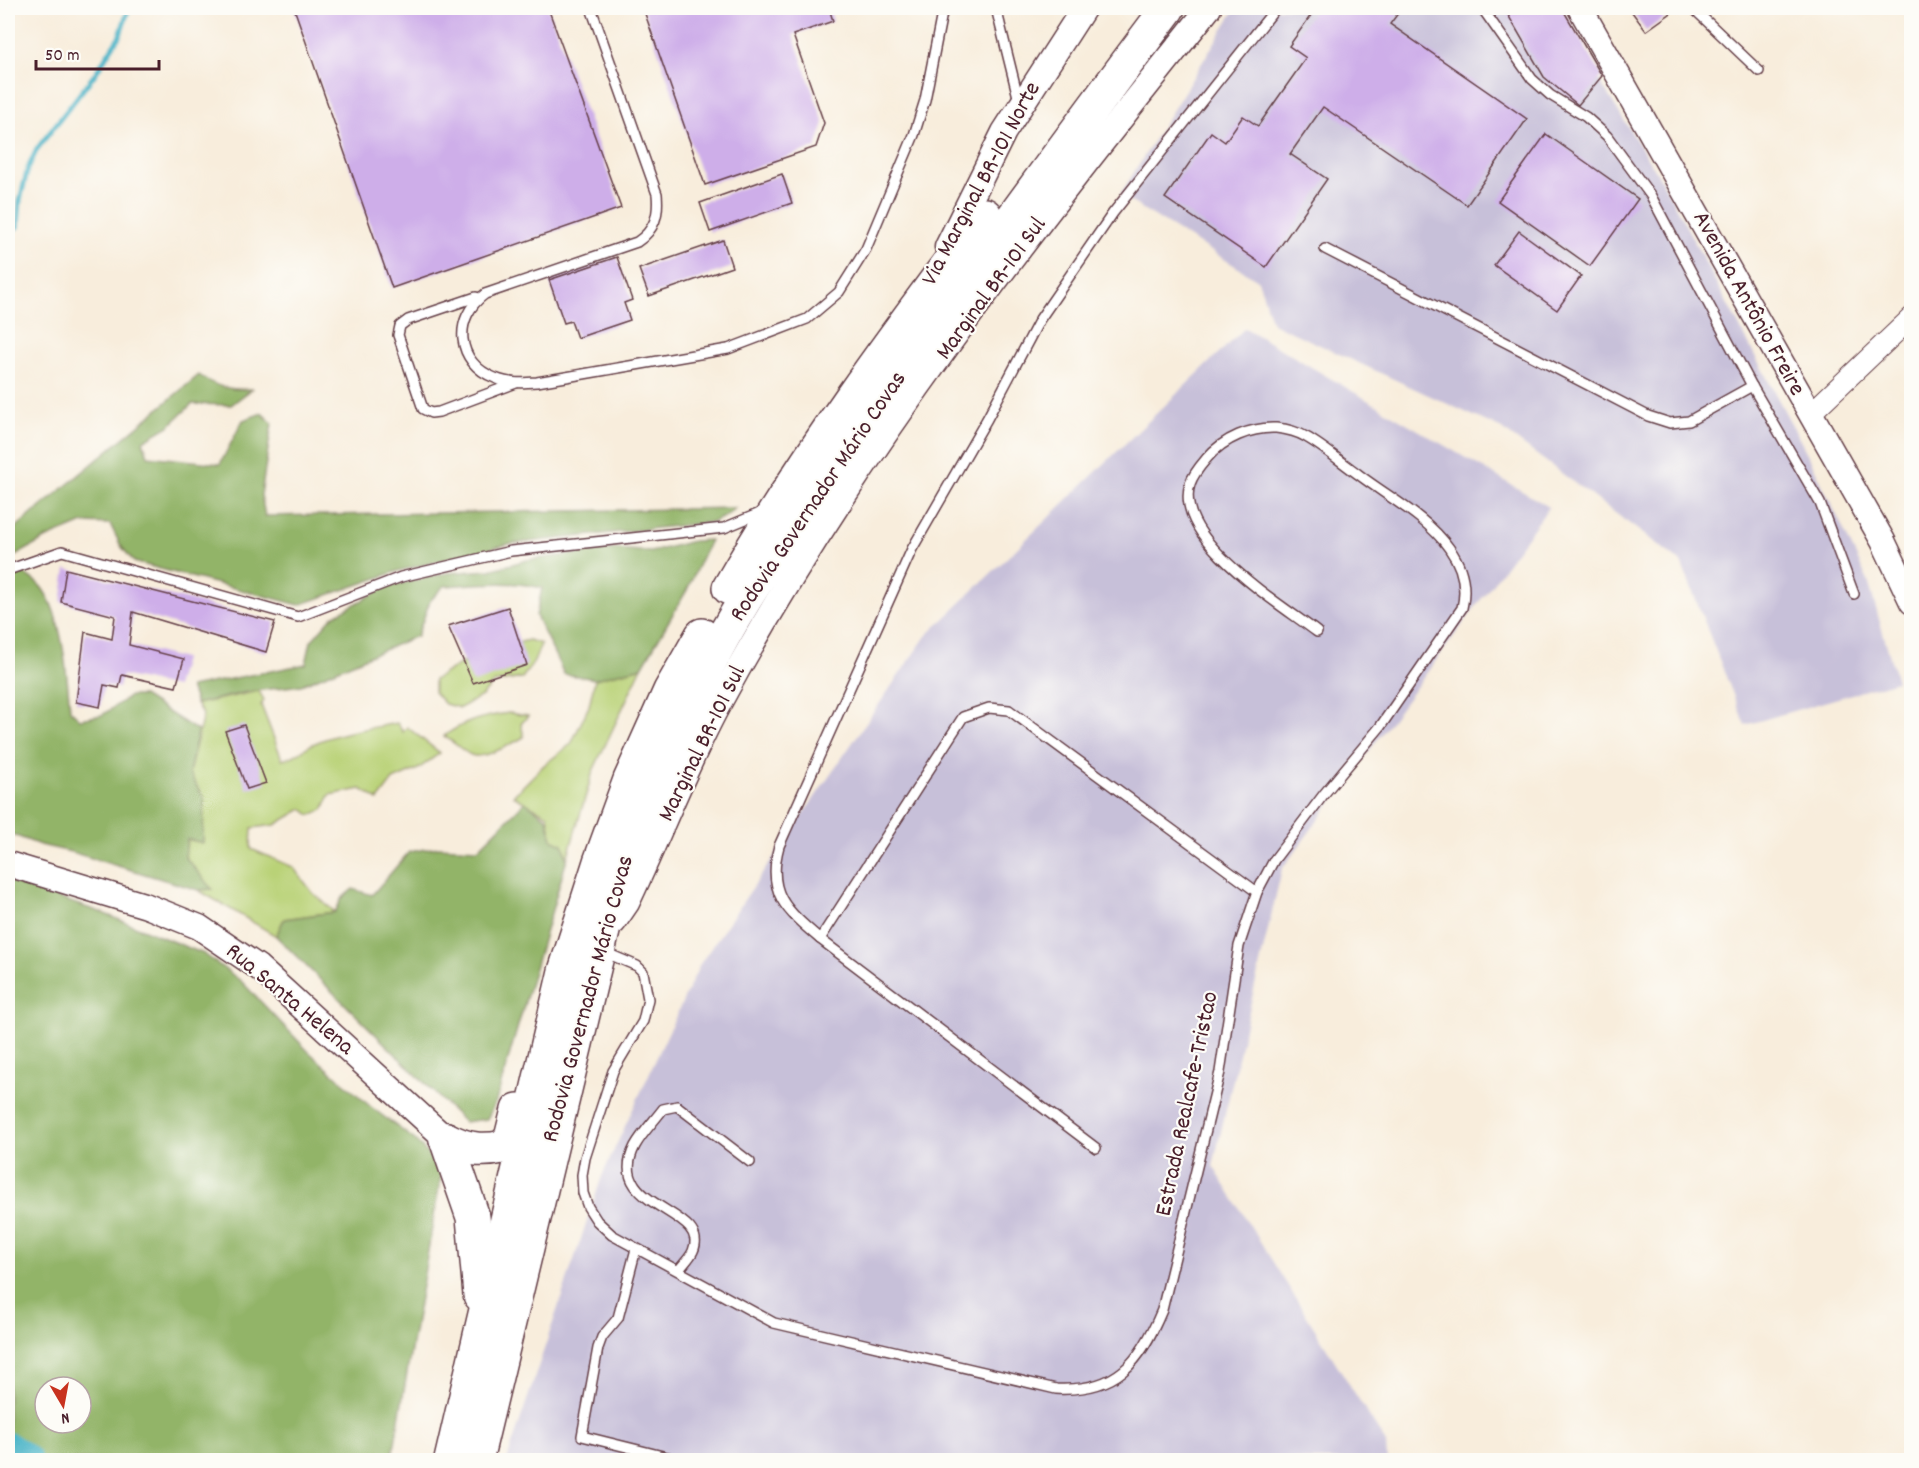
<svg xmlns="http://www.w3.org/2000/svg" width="1919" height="1468" viewBox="0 0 1919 1468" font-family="Dekko,sans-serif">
  <rect width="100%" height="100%" fill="#fdfcf7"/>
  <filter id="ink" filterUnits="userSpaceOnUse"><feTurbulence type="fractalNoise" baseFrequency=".0167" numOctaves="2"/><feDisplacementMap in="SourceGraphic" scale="12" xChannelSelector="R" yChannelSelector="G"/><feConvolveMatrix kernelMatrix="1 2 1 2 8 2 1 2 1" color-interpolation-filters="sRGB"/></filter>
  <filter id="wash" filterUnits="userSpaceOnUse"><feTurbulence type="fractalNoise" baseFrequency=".008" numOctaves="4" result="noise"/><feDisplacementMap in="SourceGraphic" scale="24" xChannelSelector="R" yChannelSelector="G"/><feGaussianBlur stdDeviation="1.35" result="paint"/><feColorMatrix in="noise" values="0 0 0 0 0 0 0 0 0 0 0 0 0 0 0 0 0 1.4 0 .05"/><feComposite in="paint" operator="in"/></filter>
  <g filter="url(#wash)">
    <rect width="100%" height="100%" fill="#f8eddc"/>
    <g fill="#c7c0d9">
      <path d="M1236,8H1554L1663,183L1810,459L1868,581L1897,681L1745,725L1681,562L1502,429L1272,323L1258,280L1120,195Z"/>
      <path d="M1245,328L1549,507L1282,869L1213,1166L1386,1443L1387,1460H507L602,1176L700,964L926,636Z"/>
    </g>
    <g fill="#b9d277" stroke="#827851" stroke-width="1.5">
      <path d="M529,640L541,644L534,662L522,678L493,683L482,696L460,708L445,704L434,692V680C470,656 487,650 529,640Z"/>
      <path d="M642,667L593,771L567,859L563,844L552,840L548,815L513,796L544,765L571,744L589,706L595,679Z"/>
      <path d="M259,691L264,700L261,705L282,759C297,758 302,748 315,743C340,732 370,728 397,723L403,732L407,727L440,753L418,769L393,780L378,800L361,789L330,795L323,810L310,815L302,809L275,825L252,828L251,849L293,867L313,893L335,912L284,919L276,936L198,890L211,889L185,857L187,839L203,843V799L189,773L203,715L196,704Z"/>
      <path d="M509,713L528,716L521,724L524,737C513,743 484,760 471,755C465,753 451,740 444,736C464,721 485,716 509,713Z"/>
    </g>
    <g fill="#92b468" stroke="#6e6a4a" stroke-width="1.5" fill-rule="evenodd">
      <path d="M199,375C217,388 230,390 252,389L231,405L192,404L169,426L143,441L148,456L220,464L243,420L262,413L272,423L261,495L265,516L735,508L726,516L713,522L509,544L398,571L299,605L134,562L121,546L110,524L83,523L47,538L8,560V534Z"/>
      <path d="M710,540L687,590L642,667L595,679L564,674L536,616L542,588C511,580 476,584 444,586L430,601L417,636L301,685L247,692L196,704L190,687L306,664L311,641L333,616L386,587L447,573L490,570L527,560L616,549L651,552L693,541Z"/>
      <path d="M24,573C30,578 38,582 42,588C63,616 67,675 70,710L80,719L102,715L130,696H143L198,731L189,773L204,798L203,843L187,839L185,857L212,889L198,890L71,852L40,845L8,833V580Z"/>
      <path d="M525,802L547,818L552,839L563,844L567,859L496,1101L487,1119L464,1122L276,936L284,919L335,912L342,898L353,889L372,895L409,852L438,847L478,849Z"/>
      <path d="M8,881L100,912L204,954L241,981L308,1051L371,1107L415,1140L442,1170L392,1460H8ZM45,1387H81V1423H45Z"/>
    </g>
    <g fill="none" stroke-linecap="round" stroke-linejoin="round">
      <path stroke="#4ab4c7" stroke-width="5" d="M8,235L18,226L20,200L28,168L37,149L95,74L120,35L129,8"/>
      <path stroke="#4ab4c7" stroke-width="30" d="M8,1447L27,1460"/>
    </g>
    <g id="blocks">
      <g fill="#ceaee9">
        <path d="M294,8H548L621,208L392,288Z"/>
        <path d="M643,8H829L833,21L793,35L824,123L816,147L705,185Z"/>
        <path d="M1316,8H1402L1390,24L1527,119L1467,205L1323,107L1290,154L1327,179L1266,267L1165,198L1211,132L1225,142L1243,116L1258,126L1306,58L1289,46Z"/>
        <path d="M1504,8H1562L1602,76L1578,105L1544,77Z"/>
        <path d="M1629,8H1667L1671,13L1646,31Z"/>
        <path d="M1546,134L1638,199L1590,266L1498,201Z"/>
        <path d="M782,174L792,203L710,232L700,203Z"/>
        <path d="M1519,231L1581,276L1557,310L1494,265Z"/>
        <path d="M723,240L732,267L649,296L639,269Z"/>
        <path d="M617,257L632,300L624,303L630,320L577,338L571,321L564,323L549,280Z"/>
        <path d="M66,569L275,622L266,652L133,612L129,645L184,659L176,687L122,675L119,688L104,685L100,707L76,702L85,632L112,639L115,616L61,602Z"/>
        <path d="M508,607L527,665L473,683L448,626Z"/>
        <path d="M244,725L266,783L247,789L225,731Z"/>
      </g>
    </g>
  </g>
  <g filter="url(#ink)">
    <use href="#blocks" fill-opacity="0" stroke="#643e46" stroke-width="1.5"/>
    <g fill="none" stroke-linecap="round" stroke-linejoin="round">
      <g stroke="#643e46" stroke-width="12">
        <g id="service">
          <path d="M591,8L657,194C659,215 655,230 637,242L485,294C452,318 456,363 495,378C509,384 523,383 537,382L728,349L807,319L839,292L866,249L914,135L925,100L943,8"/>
          <path d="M996,8L1019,101"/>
          <path d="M1482,8L1532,79L1550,95L1586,117L1607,136L1651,196L1752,386L1820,503L1854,594"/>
          <path d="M1693,8L1759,71"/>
          <path d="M1325,249L1648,416L1670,423L1689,421L1752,386"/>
          <path d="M476,297L408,320L400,326L398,335L423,409L431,413L439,412L516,383"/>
          <path d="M8,570L62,551L298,617L401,577L511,551L724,528L765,511"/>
          <path d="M820,939L963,717L989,708L1009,710L1257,892"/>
          <path d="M604,952L637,966L643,972L648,999L643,1021L613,1071L585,1158L582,1175L583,1193L588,1207L597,1221L612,1235L774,1323L1056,1389C1117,1392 1140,1363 1162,1310L1220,1072L1239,946L1257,892L1274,860L1324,794L1380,727L1462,608C1467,587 1462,566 1449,548C1427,517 1388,497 1358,474C1341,462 1324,447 1306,437C1298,432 1286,429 1276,428C1251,427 1224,438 1207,458C1201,465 1193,474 1190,484C1173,539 1279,603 1317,632"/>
          <path d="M1096,1148L820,939C786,910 766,893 779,846L912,549L987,419L1040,319L1113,213L1276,8"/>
          <path d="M636,1249L618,1318L602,1337L598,1348L582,1436L679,1460"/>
          <path d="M679,1270C683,1264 690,1258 693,1251C712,1209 603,1208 635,1146C642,1133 654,1121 663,1109L677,1106L750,1162"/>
        </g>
      </g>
      <g stroke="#643e46" stroke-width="22">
        <path id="minor" d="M1810,414L1912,317"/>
      </g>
      <g stroke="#643e46" stroke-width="27">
        <g id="tertiary">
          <path d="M1580,8L1883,541L1912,602"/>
          <path d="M947,247L1004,132L1084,8"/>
          <path d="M8,864L147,906L199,927L258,967L446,1139"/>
          <path d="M614,922L627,903C658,838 683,771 717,707C852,456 1031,230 1209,8"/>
        </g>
      </g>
      <g stroke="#643e46" stroke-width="36">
        <g id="motorway">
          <path d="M729,588C804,457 895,335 985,215"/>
          <path d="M446,1139C466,1149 481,1152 503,1147L511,1138L518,1110"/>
          <path d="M446,1139L473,1217L480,1295"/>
          <path d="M451,1460L565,971L600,862L630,780L670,691L702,635"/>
          <path d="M476,1460L604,927C637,812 693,679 758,579C799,517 843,457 886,396C977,264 1072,136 1168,8"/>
        </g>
      </g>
      <use href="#service" stroke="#fff" stroke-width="9"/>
      <use href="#minor" stroke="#fff" stroke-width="20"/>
      <use href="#tertiary" stroke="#fff" stroke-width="24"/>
      <use href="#motorway" stroke="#fff" stroke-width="33"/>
    </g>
  </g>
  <g text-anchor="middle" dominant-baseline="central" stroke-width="4.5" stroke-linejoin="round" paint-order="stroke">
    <g font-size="24" fill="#4a1f2b" stroke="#fdfcf7">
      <text transform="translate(982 184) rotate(-62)">Via Marginal BR-101 Norte</text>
      <text transform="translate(992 289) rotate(-54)">Marginal BR-101 Sul</text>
      <text transform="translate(1748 304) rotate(61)">Avenida Antônio Freire</text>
      <text transform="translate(819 497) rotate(-56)">Rodovia Governador Mário Covas</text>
      <text transform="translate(703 744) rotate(-64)">Marginal BR-101 Sul</text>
      <text transform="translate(589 999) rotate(-75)">Rodovia Governador Mário Covas</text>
      <text transform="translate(289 1000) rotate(40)">Rua Santa Helena</text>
      <text transform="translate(1188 1104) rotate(-78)">Estrada Realcafe-Tristao</text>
    </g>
  </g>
  <rect width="1919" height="1468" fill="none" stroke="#fdfcf7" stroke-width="30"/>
  <g transform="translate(63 1405) rotate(170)"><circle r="28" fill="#fdfcf7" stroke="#b5a4a5" stroke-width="1.5"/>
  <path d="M0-4.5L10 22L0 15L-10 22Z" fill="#c8321e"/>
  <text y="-9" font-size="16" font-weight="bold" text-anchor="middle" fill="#4a1f2b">N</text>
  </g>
  <path d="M36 60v9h123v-9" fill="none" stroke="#4a1f2b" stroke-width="3"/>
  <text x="45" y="60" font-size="18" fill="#4a1f2b" stroke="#fdfcf7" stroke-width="4.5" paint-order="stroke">50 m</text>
</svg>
